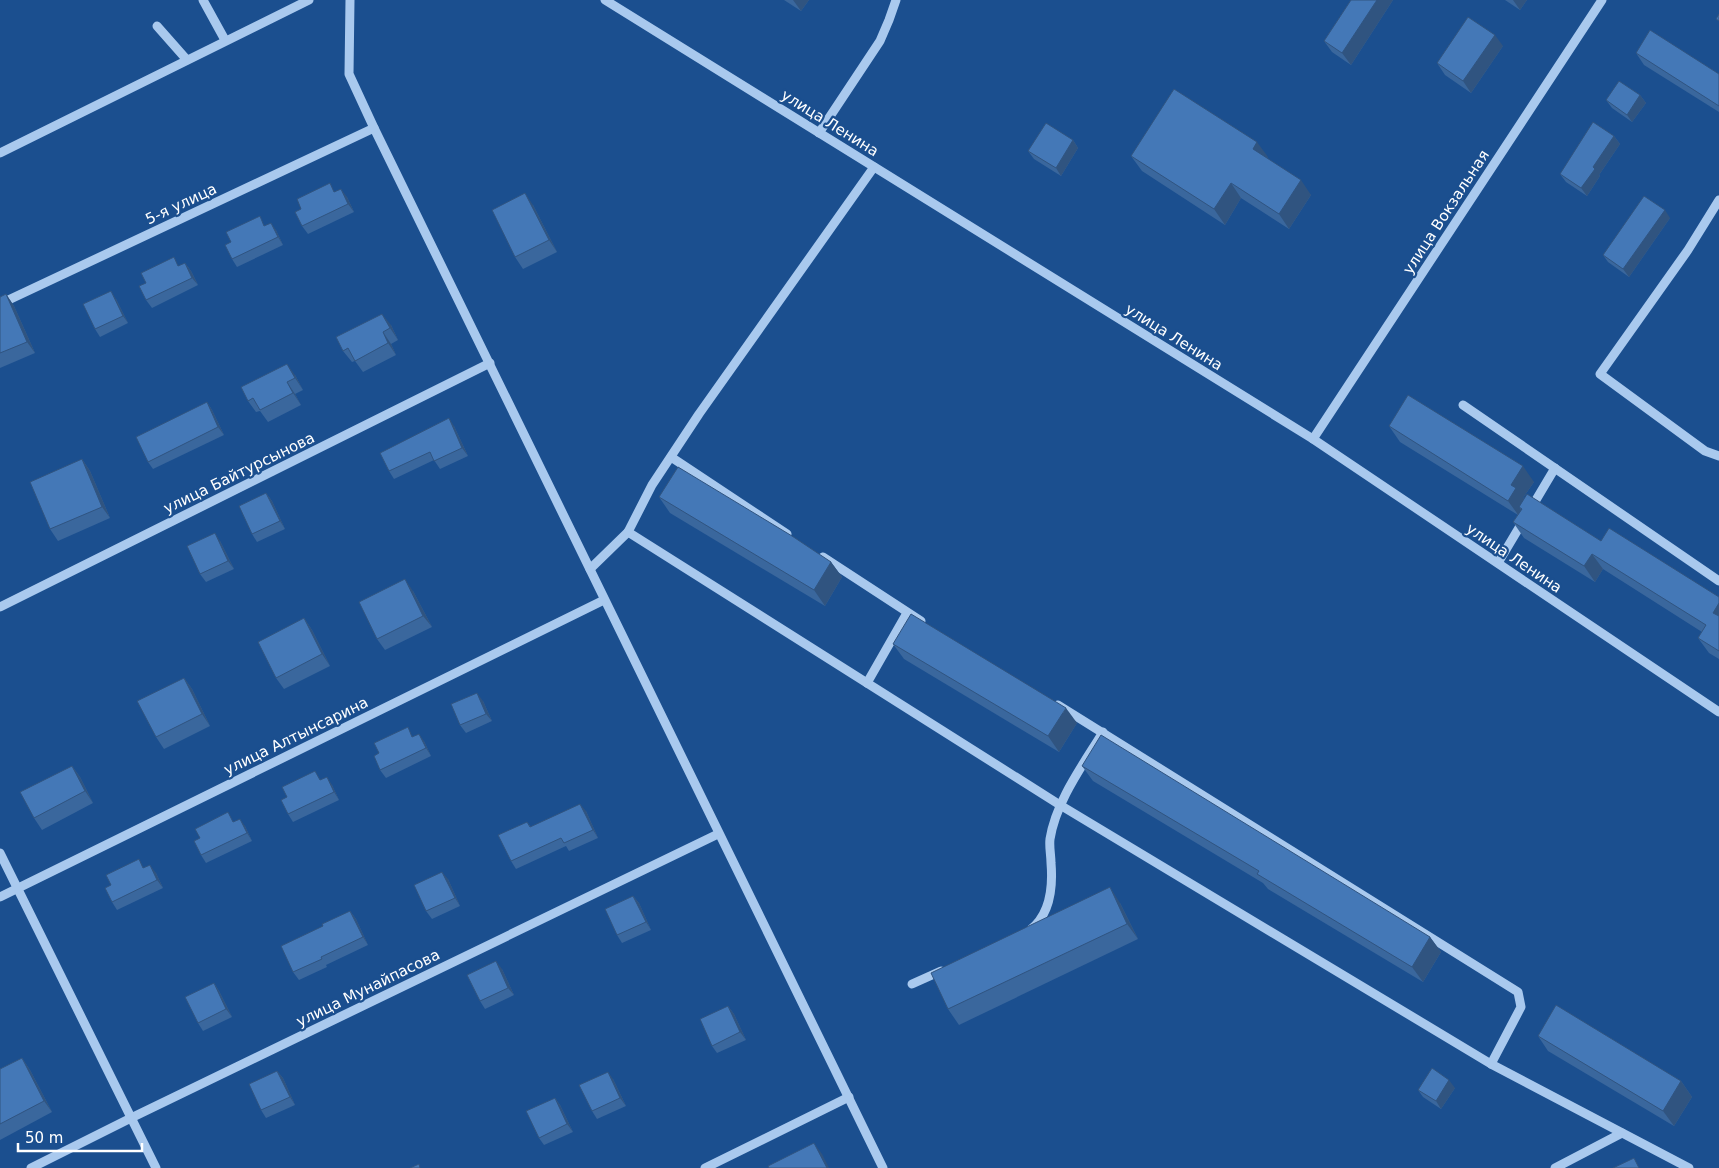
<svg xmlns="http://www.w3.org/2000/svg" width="1719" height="1168" viewBox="0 0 1719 1168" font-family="'DejaVu Sans',sans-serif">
  <rect width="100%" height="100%" fill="#1b4f8f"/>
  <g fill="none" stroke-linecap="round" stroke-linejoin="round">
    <g stroke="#a9c9ee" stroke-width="9">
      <path d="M203,0L225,40"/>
      <path d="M350,0L349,74L374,128L883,1168"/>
      <path d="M605,0L1313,439L1719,712"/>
      <path d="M157,26L187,60"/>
      <path d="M819,133L880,41L889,20L896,0"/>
      <path d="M0,153L309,0"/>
      <path d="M1719,200L1688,250L1600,374L1705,451L1719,456"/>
      <path d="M0,304L374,128"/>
      <path d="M1463,405L1719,581"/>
      <path d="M1313,439L1602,0"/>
      <path d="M671,457L787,534"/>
      <path d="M1530,510L1555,468"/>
      <path d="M628,532L1060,805L1491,1064L1689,1168"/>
      <path d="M823,557L921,621"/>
      <path d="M1498,563L1523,521"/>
      <path d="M590,569L628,532L652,485L699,414L874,167"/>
      <path d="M0,607L490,363"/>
      <path d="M867,683L907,613"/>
      <path d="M1058,705L1518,992L1521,1007L1491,1064"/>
      <path d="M0,853L156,1168"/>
      <path d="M0,897L604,600"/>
      <path d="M1030,930C1051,914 1053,887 1051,863C1051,855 1049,847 1050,839C1056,801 1083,765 1103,732"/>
      <path d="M912,984L941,971"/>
      <path d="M31,1168L131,1118L718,834"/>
      <path d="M705,1168L849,1097"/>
      <path d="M1555,1168L1622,1133"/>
    </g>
  </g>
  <g fill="#3a679d">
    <path d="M784,0H809L801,11Z"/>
    <path d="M1351,0H1393L1351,65L1332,52L1324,41Z"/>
    <path d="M1505,0H1527L1520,10Z"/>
    <path d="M1503,46L1471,93L1445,75L1437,63Z"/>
    <path d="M1636,53L1719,74V112L1644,65Z"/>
    <path d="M1640,95L1646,103L1632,122L1612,108L1606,100Z"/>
    <path d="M1614,136L1620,144L1599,175L1600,176L1587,196L1566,182L1560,174Z"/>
    <path d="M1073,140L1078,148L1061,176L1034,159L1028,151Z"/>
    <path d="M1131,156L1268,157L1267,158L1311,195L1289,229L1241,198L1225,225L1142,171Z"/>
    <path d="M336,192L347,197L354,212L308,234L302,226Z"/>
    <path d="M533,205L557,252L523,269L515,257Z"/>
    <path d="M1670,218L1629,277L1608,262L1603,255Z"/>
    <path d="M265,225L276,230L283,245L237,267L232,259Z"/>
    <path d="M185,263L191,271L198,285L152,308L146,300L180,266Z"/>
    <path d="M6,294L14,306L35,353L0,368V297Z"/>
    <path d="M116,299L128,323L100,337L95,329Z"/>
    <path d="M391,325L398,340L391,344L396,355L363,372L355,361L352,362L343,351Z"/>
    <path d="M295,375L303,390L295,394L301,405L268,422L260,411L256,412L248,401Z"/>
    <path d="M207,402L212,410L224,435L153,469L148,462Z"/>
    <path d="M454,426L468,456L440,469L434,460L394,479L389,471Z"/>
    <path d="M1389,426L1534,482L1523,498L1524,499L1601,541L1719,597V659L1709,653L1698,638L1702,632L1603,569L1595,582L1524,538L1513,522L1518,515L1400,442Z"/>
    <path d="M82,459L90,471L110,518L58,541L50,529Z"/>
    <path d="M266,493L272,501L285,529L257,542L252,534Z"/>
    <path d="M659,497L831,562L842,577L825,606L670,513Z"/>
    <path d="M220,541L234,569L206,582L200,574Z"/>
    <path d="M413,591L432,627L385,650L377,639Z"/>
    <path d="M304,618L312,630L330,666L284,689L276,678Z"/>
    <path d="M893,644L1077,723L1059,752L904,659Z"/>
    <path d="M184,678L192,689L210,726L164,749L156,737Z"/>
    <path d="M483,701L492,721L466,733L460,725Z"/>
    <path d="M414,736L424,741L431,756L386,778L380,770Z"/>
    <path d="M72,766L80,777L93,803L42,830L34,818Z"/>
    <path d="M1082,766L1430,937L1441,952L1423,982L1268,889L1263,883L1093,781Z"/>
    <path d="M321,780L332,785L339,800L293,822L288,814Z"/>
    <path d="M586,811L598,838L569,851L566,846L516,869L511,861L527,822L531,827Z"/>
    <path d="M234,821L245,826L252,841L206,863L201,855Z"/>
    <path d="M145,868L156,873L163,888L117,910L112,902Z"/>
    <path d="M448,879L460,906L432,919L426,911Z"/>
    <path d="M633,896L639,903L651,930L622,943L617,935Z"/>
    <path d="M1120,903L1138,939L959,1025L948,1009Z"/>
    <path d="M350,911L356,919L368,945L326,965L327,967L299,980L293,972L323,926Z"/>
    <path d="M502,969L514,995L485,1009L480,1001Z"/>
    <path d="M214,983L219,991L232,1017L203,1031L198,1023Z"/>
    <path d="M728,1006L734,1014L746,1040L717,1053L712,1046Z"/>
    <path d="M1538,1036L1681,1081L1692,1097L1674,1126L1548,1051Z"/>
    <path d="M22,1058L30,1070L52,1112L0,1140V1069Z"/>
    <path d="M277,1071L283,1078L295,1105L266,1118L261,1110Z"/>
    <path d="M613,1079L626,1106L597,1119L592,1111Z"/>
    <path d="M1455,1088L1441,1109L1423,1097L1418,1090Z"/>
    <path d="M555,1098L560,1105L573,1132L544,1145L539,1138Z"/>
  </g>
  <g fill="#305480">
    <path d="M793,0H809L801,11Z"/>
    <path d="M1377,0H1393L1351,65L1342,53Z"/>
    <path d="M1513,0H1527L1520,10Z"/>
    <path d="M1495,35L1503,46L1471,93L1463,81Z"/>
    <path d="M1640,95L1646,103L1632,122L1627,115Z"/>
    <path d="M1614,136L1620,144L1599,175L1600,176L1587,196L1581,188L1593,167Z"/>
    <path d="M1073,140L1078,148L1061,176L1056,168Z"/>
    <path d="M1257,142L1268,157L1263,164L1253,149Z"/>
    <path d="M1301,180L1311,195L1289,229L1279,214Z"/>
    <path d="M1231,183L1241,198L1225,225L1214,209Z"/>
    <path d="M341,189L347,197L354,212L348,204Z"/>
    <path d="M525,193L533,205L557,252L549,240Z"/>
    <path d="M1665,210L1670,218L1629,277L1623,269Z"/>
    <path d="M271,223L276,230L283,245L278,237Z"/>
    <path d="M185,263L191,271L198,285L192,278Z"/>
    <path d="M111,291L116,299L128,323L123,316Z"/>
    <path d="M6,294L14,306L35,353L27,342Z"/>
    <path d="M382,314L391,325L398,340L390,328Z"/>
    <path d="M383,332L391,344L396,355L388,343Z"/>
    <path d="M287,364L295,375L303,390L295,378Z"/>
    <path d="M287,382L295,394L301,405L293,393Z"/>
    <path d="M207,402L212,410L224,435L218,427Z"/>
    <path d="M449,418L454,426L468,456L462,448Z"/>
    <path d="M82,459L90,471L110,518L102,507Z"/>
    <path d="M1523,466L1534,482L1523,498L1527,503L1519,507L1522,511L1519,516L1508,501L1511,485Z"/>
    <path d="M266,493L272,501L285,529L280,521Z"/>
    <path d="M215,533L220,541L234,569L228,561Z"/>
    <path d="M1592,554L1603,569L1595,582L1584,566Z"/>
    <path d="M831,562L842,577L825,606L814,590Z"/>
    <path d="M405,579L413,591L432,627L423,616Z"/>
    <path d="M1719,603V621L1713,613Z"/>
    <path d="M304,618L312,630L330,666L322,654Z"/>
    <path d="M184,678L192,689L210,726L202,714Z"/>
    <path d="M477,693L483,701L492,721L486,714Z"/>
    <path d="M1066,708L1077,723L1059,752L1048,736Z"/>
    <path d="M419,734L424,741L431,756L426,748Z"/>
    <path d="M72,766L80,777L93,803L85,791Z"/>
    <path d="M327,777L332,785L339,800L334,792Z"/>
    <path d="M580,804L586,811L598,838L593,830Z"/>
    <path d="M240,819L245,826L252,841L247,833Z"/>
    <path d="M150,865L156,873L163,888L157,880Z"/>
    <path d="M442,872L448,879L460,906L455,898Z"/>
    <path d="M1110,887L1120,903L1138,939L1127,924Z"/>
    <path d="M633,896L639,903L651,930L646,922Z"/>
    <path d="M350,911L356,919L368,945L363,937Z"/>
    <path d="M1430,937L1441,952L1423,982L1412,967Z"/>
    <path d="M496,961L502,969L514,995L508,988Z"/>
    <path d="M214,983L219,991L232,1017L226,1009Z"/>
    <path d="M728,1006L734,1014L746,1040L740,1032Z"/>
    <path d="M22,1058L30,1070L52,1112L44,1101Z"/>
    <path d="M277,1071L283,1078L295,1105L290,1097Z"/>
    <path d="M608,1072L613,1079L626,1106L620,1098Z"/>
    <path d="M1449,1080L1455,1088L1441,1109L1436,1101Z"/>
    <path d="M1681,1081L1692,1097L1674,1126L1663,1111Z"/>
    <path d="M555,1098L560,1105L573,1132L567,1124Z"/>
    <path d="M814,1143L822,1154L829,1168H827Z"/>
  </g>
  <g fill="#4478b7" stroke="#305480">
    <path d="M1351,0H1377L1342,53L1324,41Z"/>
    <path d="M1719,14V21L1716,19Z"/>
    <path d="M1468,17L1495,35L1463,81L1437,63Z"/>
    <path d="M1650,30L1719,74V106L1636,53Z"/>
    <path d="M1619,81L1640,95L1627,115L1606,100Z"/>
    <path d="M1174,89L1257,142L1253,149L1301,180L1279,214L1231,183L1214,209L1131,156Z"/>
    <path d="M1593,122L1614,136L1593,167L1595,169L1581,188L1560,174Z"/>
    <path d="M1046,123L1073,140L1056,168L1028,151Z"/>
    <path d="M330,183L334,192L341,189L348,204L302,226L295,212L301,209L297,199Z"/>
    <path d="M525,193L549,240L515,257L492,210Z"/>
    <path d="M1644,196L1665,210L1623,269L1603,255Z"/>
    <path d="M260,216L264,226L271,223L278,237L232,259L225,245L231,242L226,232Z"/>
    <path d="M174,257L178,266L185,263L192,278L146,300L139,286L146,283L141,273Z"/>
    <path d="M111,291L123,316L95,329L83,304Z"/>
    <path d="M6,294L27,342L0,353V297Z"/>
    <path d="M382,314L390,328L383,332L388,343L355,361L348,348L343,351L336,337Z"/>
    <path d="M287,364L295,378L287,382L293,393L260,410L253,398L248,401L241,387Z"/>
    <path d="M1408,395L1523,466L1511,485L1516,488L1508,501L1389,426Z"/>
    <path d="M207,402L218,427L148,462L136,437Z"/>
    <path d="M449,418L462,448L434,461L430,452L389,471L380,453Z"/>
    <path d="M82,459L102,507L50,529L30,482Z"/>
    <path d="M678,467L792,536L831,562L814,590L659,497Z"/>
    <path d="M266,493L280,521L252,534L239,506Z"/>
    <path d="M1527,494L1601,541L1609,528L1719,597V603L1713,613L1719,616V651L1698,638L1706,625L1592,554L1584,566L1513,522L1522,509L1519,507Z"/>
    <path d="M215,533L228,561L200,574L187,546Z"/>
    <path d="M405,579L423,616L377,639L359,602Z"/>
    <path d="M911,614L1066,708L1048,736L893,644Z"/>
    <path d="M304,618L322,654L276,678L258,642Z"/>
    <path d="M184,678L202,714L156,737L137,701Z"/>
    <path d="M477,693L486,714L460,725L451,704Z"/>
    <path d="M408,727L412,737L419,734L426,748L380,770L374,756L379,753L374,743Z"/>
    <path d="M1101,735L1430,937L1412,967L1257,874L1259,871L1082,766Z"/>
    <path d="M72,766L85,791L34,818L20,792Z"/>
    <path d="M315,771L320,780L327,777L334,792L288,814L281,800L287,797L282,787Z"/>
    <path d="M580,804L593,830L564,843L561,838L511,861L498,835L527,822L530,827Z"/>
    <path d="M228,812L233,822L240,819L247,833L201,855L194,841L200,838L195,829Z"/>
    <path d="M139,859L143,868L150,865L157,880L112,902L105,888L111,885L106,875Z"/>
    <path d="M442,872L455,898L426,911L414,885Z"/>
    <path d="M1110,887L1127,924L948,1009L931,973Z"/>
    <path d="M633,896L646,922L617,935L605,909Z"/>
    <path d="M350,911L363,937L321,957L322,959L293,972L281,946L323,926L322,924Z"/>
    <path d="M496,961L508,988L480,1001L467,975Z"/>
    <path d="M214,983L226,1009L198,1023L185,997Z"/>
    <path d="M1556,1005L1681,1081L1663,1111L1538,1036Z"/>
    <path d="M728,1006L740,1032L712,1046L700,1019Z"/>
    <path d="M22,1058L44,1101L0,1124V1069Z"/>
    <path d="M1432,1068L1449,1080L1436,1101L1418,1090Z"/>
    <path d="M277,1071L290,1097L261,1110L249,1084Z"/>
    <path d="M608,1072L620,1098L592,1111L579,1085Z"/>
    <path d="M555,1098L567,1124L539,1138L526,1111Z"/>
    <path d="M814,1143L827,1168H769L768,1166Z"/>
    <path d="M1634,1158L1639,1168H1613Z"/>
    <path d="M419,1164L420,1168H410Z"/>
  </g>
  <g text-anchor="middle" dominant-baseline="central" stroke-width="4.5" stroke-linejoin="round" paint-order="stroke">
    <g font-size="15" fill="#fff" stroke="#1b4f8f">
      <text transform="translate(830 123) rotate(32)">улица Ленина</text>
      <text transform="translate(181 204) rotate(-25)">5-я улица</text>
      <text transform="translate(1446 212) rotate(-57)">улица Вокзальная</text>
      <text transform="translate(1174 337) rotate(32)">улица Ленина</text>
      <text transform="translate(239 473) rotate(-26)">улица Байтурсынова</text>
      <text transform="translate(1514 558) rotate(34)">улица Ленина</text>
      <text transform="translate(296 736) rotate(-26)">улица Алтынсарина</text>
      <text transform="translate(368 988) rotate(-26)">улица Мунайпасова</text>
    </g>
  </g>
  <path d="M18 1143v8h124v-8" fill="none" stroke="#ffffff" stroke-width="2.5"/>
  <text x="25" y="1143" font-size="15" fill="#ffffff" stroke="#1b4f8f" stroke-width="4" paint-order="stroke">50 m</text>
</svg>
